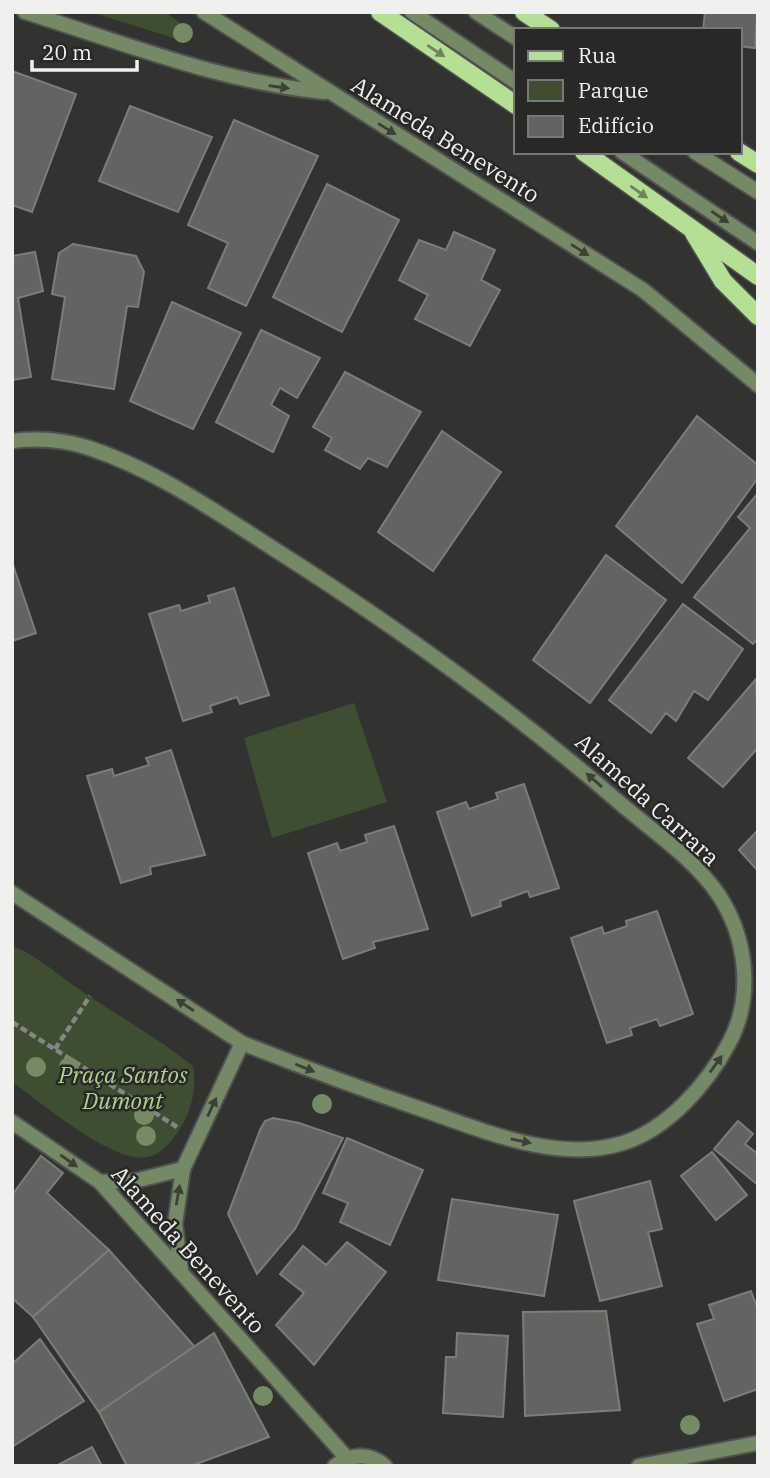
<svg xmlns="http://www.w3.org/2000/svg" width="770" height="1478" viewBox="0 0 770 1478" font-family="'IBM Plex Serif',serif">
  <rect width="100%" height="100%" fill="#323331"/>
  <g fill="#3e4e32">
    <path d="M91,12H165L191,31L190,38L183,41Z"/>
    <path d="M354,703L387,802L272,838L244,738Z"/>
    <path d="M12,946C37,955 58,975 80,990C118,1016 158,1038 193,1066C197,1091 191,1113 177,1133C170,1143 161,1154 148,1157C114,1165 41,1102 12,1082Z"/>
  </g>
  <g fill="#626461" stroke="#7b7d7a" stroke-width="2">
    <path d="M705,12H757L755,48L740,46V30H703Z"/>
    <path d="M12,71L76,94L32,212L12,205Z"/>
    <path d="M130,106L212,137L178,212L99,181Z"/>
    <path d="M234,120L318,156L246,306L208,288L228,243L188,225Z"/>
    <path d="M327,184L399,220L342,332L273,297Z"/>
    <path d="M454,232L495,250L481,280L500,290L470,346L415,319L428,295L399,280L419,240L446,250Z"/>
    <path d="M73,244L136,256L144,272L138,307L127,306L114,389L52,379L65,297L52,294L59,253Z"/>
    <path d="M35,252L43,291L18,298L31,377L12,380V256Z"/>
    <path d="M172,302L241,333L193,429L130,401Z"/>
    <path d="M261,330L320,358L297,398L280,388L271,405L289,416L273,452L216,422Z"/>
    <path d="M345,372L421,412L387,467L368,458L360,469L325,450L332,438L313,427Z"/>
    <path d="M697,416L758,465V478L682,583L616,526Z"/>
    <path d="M442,431L501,472L433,571L378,532Z"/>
    <path d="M758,493V639L753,644L694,597L750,528L738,517Z"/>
    <path d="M606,555L666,600L590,703L533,660Z"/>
    <path d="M12,562L36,633L12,641Z"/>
    <path d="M234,588L269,695L240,704L237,697L210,706L212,712L183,721L149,614L179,605L181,611L210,602L208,596Z"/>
    <path d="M683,604L743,649L708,700L694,691L676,721L666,713L651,733L609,700Z"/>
    <path d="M756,679L758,748L723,787L688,758Z"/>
    <path d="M171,750L205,855L150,867L151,874L121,883L87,776L112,769L114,776L149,765L146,758Z"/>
    <path d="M524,784L559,888L530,897L528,891L500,901L501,906L472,916L437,812L466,802L469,809L498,799L496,793Z"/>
    <path d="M394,826L428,929L373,942L375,948L343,959L308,853L337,843L340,851L367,842L365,835Z"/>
    <path d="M758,830V871L739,850Z"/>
    <path d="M657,911L693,1014L660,1026L657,1019L630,1028L632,1035L607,1043L571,938L602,927L604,934L627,926L626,921Z"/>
    <path d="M273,1118L299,1123L343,1138L295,1229L257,1274L228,1214L260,1130L265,1121Z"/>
    <path d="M738,1121L753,1134L745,1144L758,1154V1185L714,1149Z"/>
    <path d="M347,1138L423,1170L390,1245L340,1222L348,1203L323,1193Z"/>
    <path d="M712,1152L747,1195L716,1220L681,1176Z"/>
    <path d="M41,1156L63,1173L47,1193L109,1250L33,1317L12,1298V1195Z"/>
    <path d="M650,1181L662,1229L648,1232L662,1286L600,1301L574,1201Z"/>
    <path d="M452,1199L558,1215L544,1296L438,1280Z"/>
    <path d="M347,1242L386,1272L314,1365L276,1325L304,1293L280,1274L303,1246L326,1265Z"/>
    <path d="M109,1250L195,1347L99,1412L33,1317Z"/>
    <path d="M751,1291L758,1310V1389L724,1401L697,1324L714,1319L709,1305Z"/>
    <path d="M606,1311L620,1410L525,1416L523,1312Z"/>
    <path d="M214,1333L269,1437L191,1466H127L99,1412Z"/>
    <path d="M457,1333L508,1336L503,1417L443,1413L446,1357H456Z"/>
    <path d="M40,1339L84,1401L12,1447V1364Z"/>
    <path d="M92,1447L102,1466H56Z"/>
  </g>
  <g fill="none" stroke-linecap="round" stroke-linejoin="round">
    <g stroke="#50514f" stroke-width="18">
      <g id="service">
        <path d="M412,12L516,82"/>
        <path d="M476,12L516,38"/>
        <path d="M622,152L758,243"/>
        <path d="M695,152L758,192"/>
      </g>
    </g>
    <g stroke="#50514f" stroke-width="18">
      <path id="minor" d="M12,441C37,438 65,440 89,448C156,470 216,512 274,549C395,626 513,710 621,804C654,832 694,859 718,894C747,937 754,997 729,1043C708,1083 668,1129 623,1143C556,1164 480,1129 418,1108C359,1088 300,1066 242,1043"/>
    </g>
    <g stroke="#50514f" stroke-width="18">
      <g id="tertiary">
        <path d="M25,12C124,43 221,82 324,92"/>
        <path d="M204,12L643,290L758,385"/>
        <path d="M12,893L242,1043L183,1169L175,1224L181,1270"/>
        <path d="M12,1122L100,1182L347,1458"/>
        <path d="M100,1182L134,1181L183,1169"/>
        <path d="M335,1466C350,1454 370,1452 385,1466"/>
        <path d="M639,1466L758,1443"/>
      </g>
    </g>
    <g stroke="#50514f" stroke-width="21">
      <g id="primary">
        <path d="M380,12L516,105"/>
        <path d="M524,12L551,30"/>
        <path d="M584,152L758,276"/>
        <path d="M739,152L758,164"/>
        <path d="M694,233L723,281L758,316"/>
      </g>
    </g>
    <g stroke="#868785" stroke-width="4.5" stroke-dasharray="7 3.5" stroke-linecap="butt">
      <path d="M12,1022L177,1127"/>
      <path d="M55,1049L90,996"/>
    </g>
    <use href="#service" stroke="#758966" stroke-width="14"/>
    <use href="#minor" stroke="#758966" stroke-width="14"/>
    <use href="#tertiary" stroke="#758966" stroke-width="14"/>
    <use href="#primary" stroke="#b6df96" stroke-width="18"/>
  </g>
  <g fill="#768a66">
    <circle cx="183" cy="33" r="10"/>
    <circle cx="36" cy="1067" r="10"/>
    <circle cx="69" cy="1067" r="10"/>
    <circle cx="322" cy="1104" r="10"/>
    <circle cx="144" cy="1115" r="10"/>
    <circle cx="146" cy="1136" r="10"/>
    <circle cx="263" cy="1396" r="10"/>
    <circle cx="690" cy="1425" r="10"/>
  </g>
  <defs><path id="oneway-solid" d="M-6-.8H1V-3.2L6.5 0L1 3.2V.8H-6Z" transform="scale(1.75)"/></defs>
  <g fill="#6f845e">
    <use href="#oneway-solid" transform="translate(436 51) rotate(34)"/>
    <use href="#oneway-solid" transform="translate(639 192) rotate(35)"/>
  </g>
  <g fill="#3b4137">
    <use href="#oneway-solid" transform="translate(279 87) rotate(8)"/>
    <use href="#oneway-solid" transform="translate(387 129) rotate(32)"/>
    <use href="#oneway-solid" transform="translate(720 217) rotate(34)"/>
    <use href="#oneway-solid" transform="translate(580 250) rotate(32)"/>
    <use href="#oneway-solid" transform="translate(594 780) rotate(-139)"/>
    <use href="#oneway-solid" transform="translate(185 1005) rotate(-147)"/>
    <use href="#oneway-solid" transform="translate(716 1064) rotate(-54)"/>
    <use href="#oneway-solid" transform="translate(305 1068) rotate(22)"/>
    <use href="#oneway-solid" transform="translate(212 1107) rotate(-65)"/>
    <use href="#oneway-solid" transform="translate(521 1141) rotate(12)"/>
    <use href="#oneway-solid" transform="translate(69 1161) rotate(35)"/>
    <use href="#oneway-solid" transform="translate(178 1195) rotate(-80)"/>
  </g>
  <g text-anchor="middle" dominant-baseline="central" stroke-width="5" stroke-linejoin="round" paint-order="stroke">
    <g font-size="23" fill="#f0f1ef" stroke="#282927">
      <text transform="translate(446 139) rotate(32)">Alameda Benevento</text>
      <text transform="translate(648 799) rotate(42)">Alameda Carrara</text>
      <text transform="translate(189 1249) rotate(48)">Alameda Benevento</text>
    </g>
    <g font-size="23" font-style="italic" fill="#add191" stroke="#282927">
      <text x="123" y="1074">Praça Santos<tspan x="123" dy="26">Dumont</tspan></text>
    </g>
  </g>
  <rect width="770" height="1478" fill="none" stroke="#f0f1ef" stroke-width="28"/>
  <rect x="514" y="28" width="228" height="126" fill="#282927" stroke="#787977" stroke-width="2"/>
  <rect x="528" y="51" width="35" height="10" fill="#b6df96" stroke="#787977" stroke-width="2"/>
  <text x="578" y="63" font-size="21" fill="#f0f1ef">Rua</text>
  <rect x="528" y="80" width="35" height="21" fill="#3e4e32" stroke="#787977" stroke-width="2"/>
  <text x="578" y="98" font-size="21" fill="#f0f1ef">Parque</text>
  <rect x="528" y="116" width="35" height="21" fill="#626461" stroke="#787977" stroke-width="2"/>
  <text x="578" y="133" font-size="21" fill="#f0f1ef">Edifício</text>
  <path d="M32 60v10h105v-10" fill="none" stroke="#f0f1ef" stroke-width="3.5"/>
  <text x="42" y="60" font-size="21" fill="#f0f1ef" stroke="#282927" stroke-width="5" paint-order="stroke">20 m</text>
</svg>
